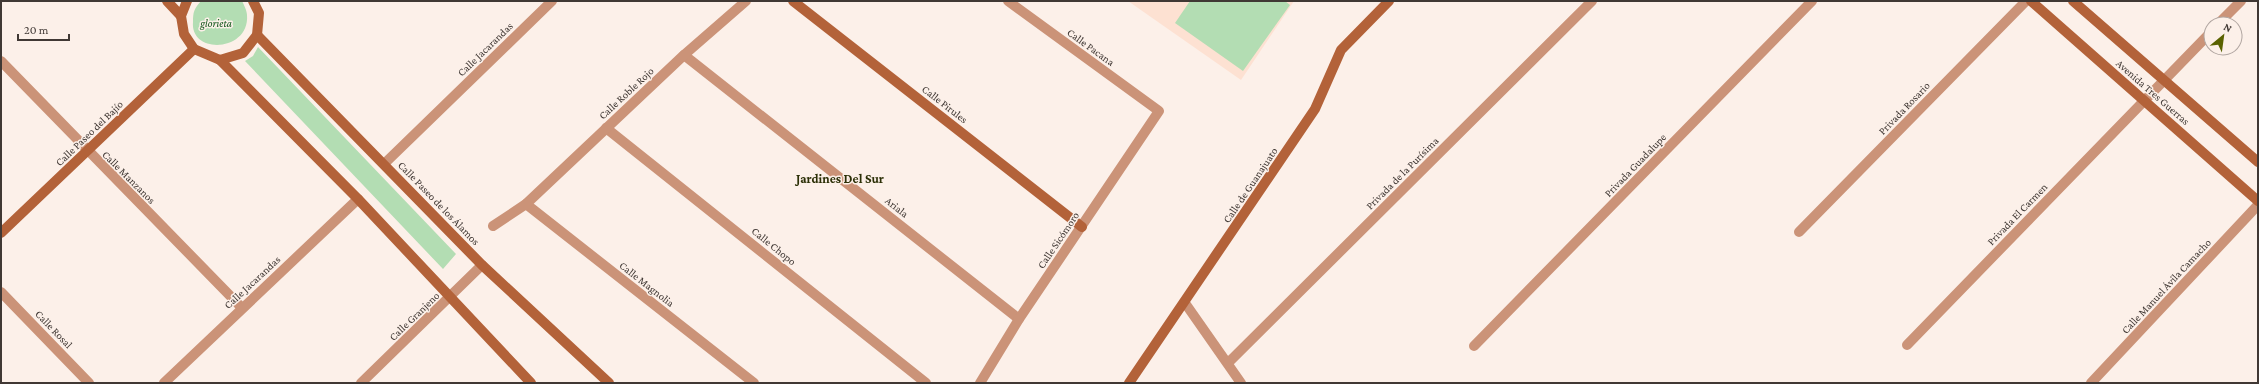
<svg xmlns="http://www.w3.org/2000/svg" width="2259" height="384" viewBox="0 0 2259 384" font-family="'Crimson Pro',serif">
  <rect width="100%" height="100%" fill="#fcf0e9"/>
  <path fill="#fde1d2" d="M1128,1H1294L1241,80Z"/>
  <g fill="#b3ddb3">
    <path d="M201,1H242C244,5 247,11 247,15C250,52 190,55 193,22C193,12 194,9 201,1Z"/>
    <path d="M1190,1H1285L1290,5L1243,71L1175,23Z"/>
    <path d="M258,47L456,254L443,269L245,61L253,56Z"/>
  </g>
  <g fill="none" stroke-linecap="round" stroke-linejoin="round">
    <g stroke="#cb9378" stroke-width="10">
      <path d="M2218,24L2241,1"/>
      <path d="M684,55L1019,319"/>
      <path d="M1,61L242,308"/>
      <path d="M606,128L926,383"/>
      <path d="M384,164L552,1"/>
      <path d="M526,204L754,383"/>
      <path d="M493,226L526,204L684,55L746,1"/>
      <path d="M1799,232L2026,1"/>
      <path d="M1,292L89,383"/>
      <path d="M1185,303L1241,383"/>
      <path d="M1907,345L2211,32"/>
      <path d="M1474,346L1812,1"/>
      <path d="M1228,363L1592,1"/>
      <path d="M164,383L358,199"/>
      <path d="M361,383L482,265"/>
      <path d="M980,383L1019,319L1159,111L1008,1"/>
      <path d="M2091,383L2258,205"/>
    </g>
    <g stroke="#b36239" stroke-width="10">
      <path d="M167,1L181,16"/>
      <path d="M187,1L181,16L184,34L194,49L220,60L243,53L257,35L259,13L253,1"/>
      <path d="M793,1L1082,227"/>
      <path d="M2031,1L2258,201"/>
      <path d="M2073,1L2258,162"/>
      <path d="M257,35L482,265L609,383"/>
      <path d="M220,60L358,199L531,383"/>
      <path d="M1,233L194,49"/>
      <path d="M1129,383L1315,109L1341,50L1389,1"/>
    </g>
  </g>
  <g text-anchor="middle" dominant-baseline="central" stroke-width="3" stroke-linejoin="round" paint-order="stroke">
    <g font-size="11" font-style="italic" fill="#0d5417" stroke="#fcf0e9">
      <text x="216" y="23">glorieta</text>
    </g>
    <g font-size="11" fill="#403834" stroke="#fcf0e9">
      <text transform="translate(1091 47) rotate(36)">Calle Pacana</text>
      <text transform="translate(485 49) rotate(-44)">Calle Jacarandas</text>
      <text transform="translate(2153 92) rotate(41)">Avenida Tres Guerras</text>
      <text transform="translate(626 93) rotate(-43)">Calle Roble Rojo</text>
      <text transform="translate(945 104) rotate(38)">Calle Pirules</text>
      <text transform="translate(1904 108) rotate(-46)">Privada Rosario</text>
      <text transform="translate(89 133) rotate(-44)">Calle Paseo del Bajío</text>
      <text transform="translate(1635 165) rotate(-46)">Privada Guadalupe</text>
      <text transform="translate(1402 173) rotate(-45)">Privada de la Purísima</text>
      <text transform="translate(129 177) rotate(45)">Calle Manzanos</text>
      <text transform="translate(1250 185) rotate(-56)">Calle de Guanajuato</text>
      <text transform="translate(439 203) rotate(46)">Calle Paseo de los Álamos</text>
      <text transform="translate(897 207) rotate(38)">Ariala</text>
      <text transform="translate(2017 214) rotate(-46)">Privada El Carmen</text>
      <text transform="translate(1058 240) rotate(-56)">Calle Sicómoro</text>
      <text transform="translate(774 246) rotate(39)">Calle Chopo</text>
      <text transform="translate(252 282) rotate(-43)">Calle Jacarandas</text>
      <text transform="translate(647 284) rotate(38)">Calle Magnolia</text>
      <text transform="translate(2166 286) rotate(-47)">Calle Manuel Ávila Camacho</text>
      <text transform="translate(414 316) rotate(-44)">Calle Granjeno</text>
      <text transform="translate(54 329) rotate(46)">Calle Rosal</text>
    </g>
    <g font-size="13" font-weight="bold" fill="#2b2f06" stroke="#fcf0e9">
      <text x="840" y="178">Jardines Del Sur</text>
    </g>
  </g>
  <rect width="2259" height="384" fill="none" stroke="#403834" stroke-width="4"/>
  <g transform="translate(2223 36) rotate(29)"><circle r="19" fill="#fcf0e9" stroke="#b1a6a1"/>
  <path d="M0-3L7 15L0 10L-7 15Z" fill="#5a6200"/>
  <text y="-6" font-size="11" font-weight="bold" text-anchor="middle" fill="#403834">N</text>
  </g>
  <path d="M18 34v6h51v-6" fill="none" stroke="#403834" stroke-width="2"/>
  <text x="24" y="34" font-size="12" fill="#403834" stroke="#fcf0e9" stroke-width="3" paint-order="stroke">20 m</text>
</svg>
